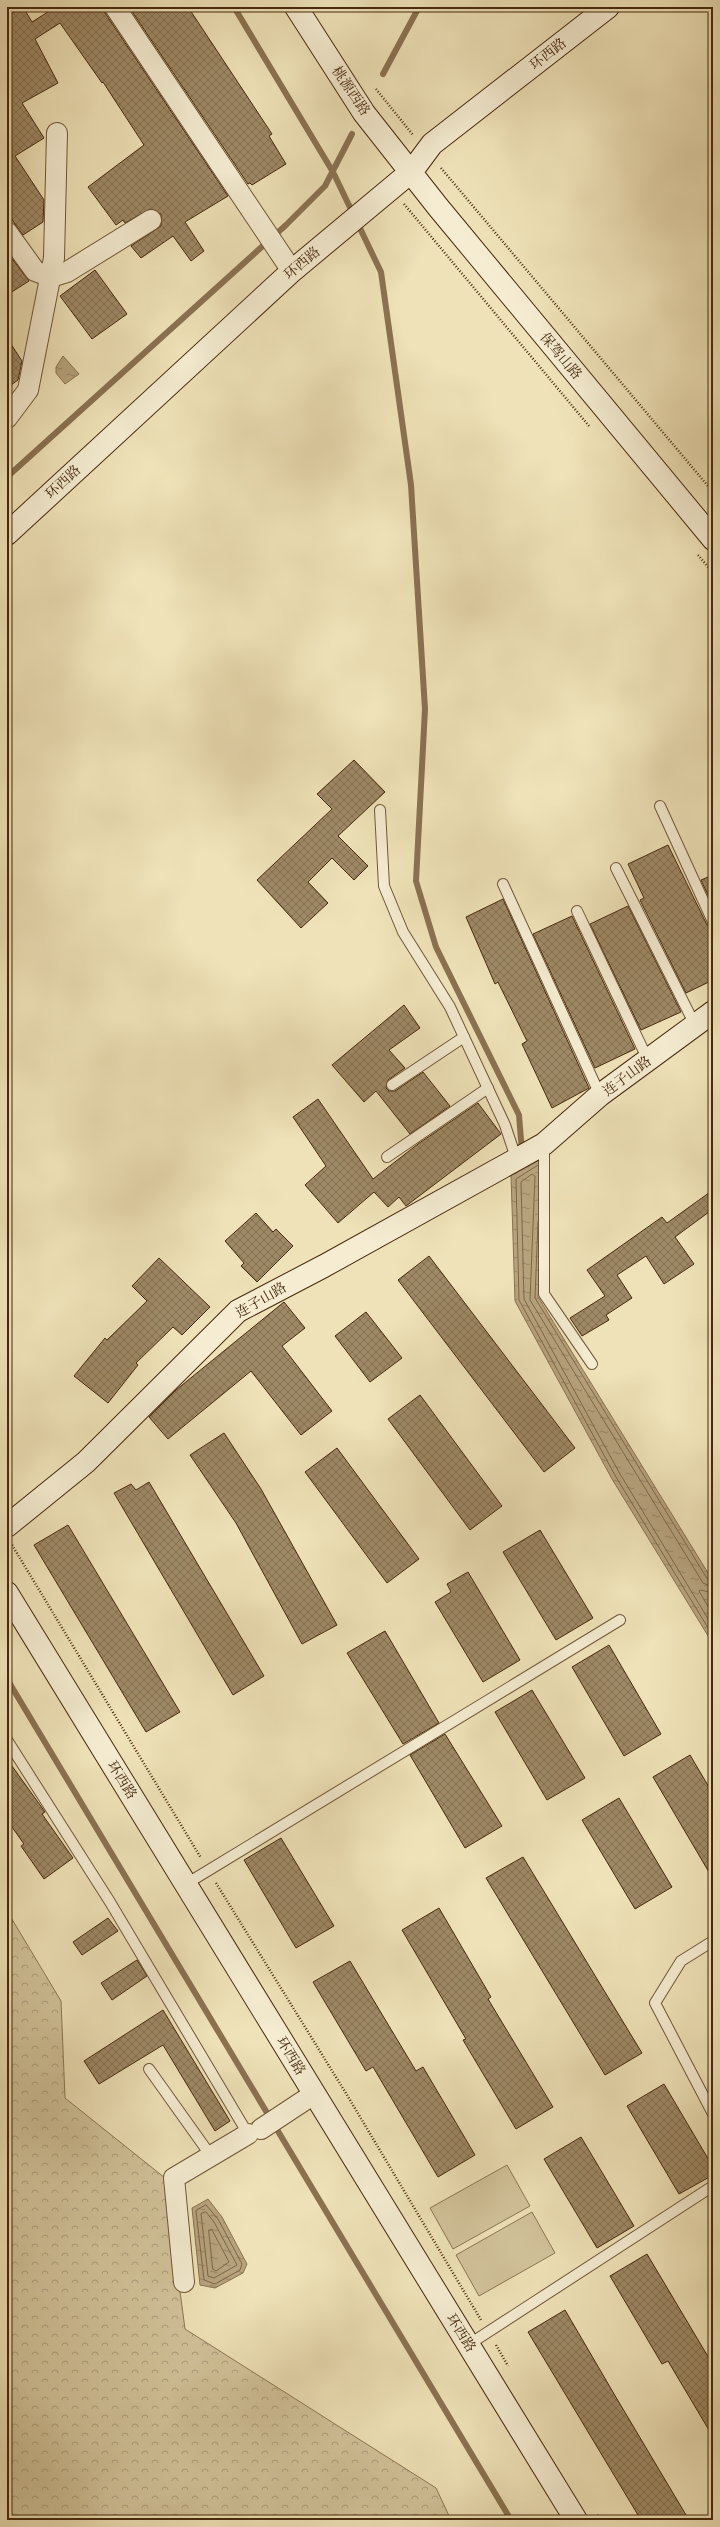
<svg xmlns="http://www.w3.org/2000/svg" width="720" height="2527" viewBox="0 0 720 2527" font-family="'IM FELL Great Primer','Noto Serif SC',serif">
  <defs>
    <pattern id="forest-crowns" width="20" height="18" patternUnits="userSpaceOnUse"><rect width="20" height="18" fill="#d2c39b"/><path d="M2 6a3 3 0 1 1 6 0M12 15a3 3 0 1 1 6 0" fill="none" stroke="#ac9e7d"/></pattern>
    <pattern id="water-ripples" width="26" height="14" patternUnits="userSpaceOnUse"><rect width="26" height="14" fill="#b6a37e"/><path d="M2 4q2-2 4 0t4 0M15 11q2-2 4 0t4 0" fill="none" stroke="#968566"/></pattern>
    <pattern id="building-cross-hatch" width="8" height="8" patternUnits="userSpaceOnUse"><rect width="8" height="8" fill="#9e8966"/><path d="M0 0l8 8M0 8l8-8" fill="none" stroke="#837052"/></pattern>
  </defs>
  <rect width="100%" height="100%" fill="#efe2b8"/>
  <filter id="stains"><feTurbulence type="fractalNoise" baseFrequency=".005" numOctaves="4"/><feColorMatrix values="0 0 0 0 .2 0 0 0 0 .09 0 0 0 0 .02 0 0 0 .5 -.17"/></filter>
  <radialGradient id="worn" r=".72"><stop offset=".6" stop-color="#630" stop-opacity="0"/><stop offset="1" stop-color="#630" stop-opacity=".3"/></radialGradient>
  <path fill="url(#forest-crowns)" stroke="#8c7654" d="M7,1911L61,2001L65,2098L165,2178L185,2329L436,2488L451,2520H7Z"/>
  <g fill="#d2c39b" stroke="#8c7654">
    <path d="M507,2165L530,2206L453,2249L430,2208Z"/>
    <path d="M532,2212L555,2253L479,2296L456,2255Z"/>
  </g>
  <g fill="url(#water-ripples)" stroke="#8a7251">
    <path d="M63,356L79,374L65,384L56,373V367Z"/>
    <path d="M545,1157L538,1297L713,1581V1644L612,1479L515,1301L511,1175Z"/>
    <path d="M208,2199L222,2217L247,2264L243,2273L215,2288L200,2285L192,2208Z"/>
  </g>
  <g fill="none" stroke-linecap="round" stroke-linejoin="round">
    <g stroke="#7e6646" stroke-width="1">
      <path d="M538,1165L516,1179L519,1300L616,1477L713,1636"/>
      <path d="M538,1222L535,1298L708,1580L713,1582"/>
      <path d="M713,1587L703,1583L530,1300L535,1176L532,1174L521,1182L524,1299L620,1474L713,1627"/>
      <path d="M713,1593L701,1590L699,1591L713,1615"/>
      <path d="M206,2205L218,2219L242,2264L240,2270L215,2284L204,2280L196,2211Z"/>
      <path d="M206,2212L214,2222L237,2265L214,2278L208,2276L201,2214Z"/>
      <path d="M209,2230H212L229,2262L216,2271L213,2269Z"/>
    </g>
    <g stroke="#8a7251" stroke-width="6">
      <path d="M234,7L333,172L381,272L411,485L425,709L416,881L436,947L519,1115L522,1152"/>
      <path d="M383,74L419,7"/>
      <path d="M7,477L286,225L325,186L352,134"/>
      <path d="M7,1679L511,2520"/>
    </g>
  </g>
  <g fill="url(#building-cross-hatch)" stroke="#47290d">
    <path d="M23,7L32,22L51,10L50,7H104L105,13L228,196L185,222L204,251L191,261L173,236L141,258L131,246L161,226V214L150,209L125,223L123,220L116,225L88,187L144,145L103,82L102,83L60,23L35,39L58,83L22,103L44,138L15,156L44,200L43,222L23,235L15,224L7,212V16Z"/>
    <path d="M129,7H188L272,134L269,136L286,164L252,185L250,183L248,184Z"/>
    <path d="M7,252L29,281L7,295Z"/>
    <path d="M95,270L127,314L92,339L60,296Z"/>
    <path d="M7,338L22,361L18,380L7,388Z"/>
    <path d="M354,760L385,792L338,836L368,866L354,880L332,858L308,882L328,903L301,928L257,880L332,809L317,794Z"/>
    <path d="M668,845L707,925L713,928V980L686,993L640,900L644,898L628,864Z"/>
    <path d="M713,875V906L701,880Z"/>
    <path d="M503,899L589,1088L552,1108L522,1044L527,1041L498,982L495,984L466,917Z"/>
    <path d="M628,906L681,1012L641,1030L590,924Z"/>
    <path d="M572,916L635,1049L595,1068L533,934Z"/>
    <path d="M404,1005L420,1028L389,1050L405,1068L388,1080L386,1088L389,1091H395L423,1072L450,1106L410,1134L376,1091L364,1102L332,1065Z"/>
    <path d="M318,1099L373,1179L418,1144L478,1103L501,1134L406,1206L399,1197L388,1207L374,1192L338,1223L305,1185L326,1166L293,1117Z"/>
    <path d="M713,1190V1209L675,1237L694,1264L664,1284L646,1256L617,1275L632,1298L606,1315L609,1320L582,1336L570,1318L605,1296L587,1270L662,1217L667,1223Z"/>
    <path d="M256,1213L273,1232L276,1229L293,1246L257,1282L241,1266L244,1263L225,1241Z"/>
    <path d="M429,1256L575,1448L544,1472L398,1280Z"/>
    <path d="M159,1258L210,1307L182,1335L173,1327L136,1363L138,1365L108,1403L74,1376L105,1338L107,1340L147,1301L132,1286Z"/>
    <path d="M284,1302L305,1328L282,1346L332,1411L301,1435L251,1371L168,1439L149,1417L176,1390Z"/>
    <path d="M366,1312L402,1358L370,1382L335,1336Z"/>
    <path d="M420,1395L502,1506L470,1530L388,1419Z"/>
    <path d="M224,1433L261,1489L337,1625L302,1644L236,1523L190,1455Z"/>
    <path d="M337,1448L419,1559L387,1583L305,1472Z"/>
    <path d="M149,1482L264,1676L233,1695L114,1493L131,1484L136,1490Z"/>
    <path d="M68,1525L180,1712L146,1732L34,1545Z"/>
    <path d="M540,1530L593,1618L556,1640L503,1552Z"/>
    <path d="M468,1572L520,1660L483,1682L435,1602L451,1592L447,1584Z"/>
    <path d="M385,1631L439,1723L403,1744L347,1653Z"/>
    <path d="M609,1645L661,1734L624,1756L572,1667Z"/>
    <path d="M532,1690L585,1778L547,1800L495,1712Z"/>
    <path d="M445,1734L502,1826L465,1848L410,1755Z"/>
    <path d="M690,1755L713,1794V1879L653,1777Z"/>
    <path d="M7,1759L45,1812L42,1814L73,1858L44,1879L21,1846L24,1844L7,1820Z"/>
    <path d="M619,1798L672,1887L635,1909L582,1820Z"/>
    <path d="M281,1838L334,1926L296,1948L244,1860Z"/>
    <path d="M523,1857L642,2053L605,2075L486,1878Z"/>
    <path d="M439,1908L491,1997L488,1999L553,2107L516,2129L463,2040L466,2039L402,1930Z"/>
    <path d="M108,1918L118,1931L82,1955L73,1942Z"/>
    <path d="M137,1960L147,1976L112,2000L101,1983Z"/>
    <path d="M350,1961L416,2071L423,2067L475,2155L438,2177L373,2067L366,2071L313,1982Z"/>
    <path d="M163,2010L230,2121L215,2131L163,2045L99,2084L84,2061Z"/>
    <path d="M664,2084L713,2167V2175L679,2194L627,2106Z"/>
    <path d="M581,2137L634,2226L597,2248L544,2159Z"/>
    <path d="M647,2254L713,2365V2437L668,2361L662,2364L610,2276Z"/>
    <path d="M565,2310L617,2399L689,2520H641L528,2332Z"/>
  </g>
  <g fill="none" stroke-linecap="round" stroke-linejoin="round">
    <g stroke="#715738" stroke-width="12">
      <g id="lane">
        <path d="M660,806L713,922"/>
        <path d="M380,810L384,886L403,932L450,1007L505,1125L516,1158"/>
        <path d="M616,868L695,1025"/>
        <path d="M503,884L600,1095"/>
        <path d="M577,911L648,1060"/>
        <path d="M392,1085L464,1037"/>
        <path d="M544,1144V1294L592,1364"/>
        <path d="M387,1157L488,1088"/>
        <path d="M7,1740L110,1902L248,2134L250,2133"/>
        <path d="M186,1884L620,1620"/>
        <path d="M713,1941L681,1961L655,2003L713,2114"/>
        <path d="M149,2069L211,2156"/>
        <path d="M468,2345L713,2186"/>
      </g>
    </g>
    <g stroke="#715738" stroke-width="22">
      <g id="street">
        <path d="M115,7L292,271"/>
        <path d="M7,232L35,271L51,277L67,272L151,220"/>
        <path d="M7,418L28,390L54,258L57,133"/>
        <path d="M261,2129L314,2094"/>
        <path d="M184,2282L174,2178L248,2134"/>
      </g>
    </g>
    <g stroke="#47290d" stroke-width="24">
      <g id="secondary">
        <path d="M296,7L364,113L438,207L713,539"/>
        <path d="M7,534L292,271L412,171L432,144L608,7"/>
        <path d="M7,1526L86,1462L238,1311L324,1266L544,1144L600,1095L713,1012"/>
        <path d="M7,1593L576,2520"/>
      </g>
    </g>
    <g stroke="#47290d" stroke-width="2.5" stroke-dasharray="1 2" stroke-linecap="butt">
      <path d="M376,89L413,135"/>
      <path d="M441,168L713,492"/>
      <path d="M404,204L589,426"/>
      <path d="M698,555L713,573"/>
      <path d="M12,1545L201,1858"/>
      <path d="M216,1883L347,2095L481,2320"/>
      <path d="M496,2345L508,2366"/>
      <path d="M597,2515L601,2520"/>
    </g>
    <use href="#lane" stroke="#f5ecd1" stroke-width="10"/>
    <use href="#street" stroke="#f5ecd1" stroke-width="20"/>
    <use href="#secondary" stroke="#f5ecd1" stroke-width="22"/>
  </g>
  <g text-anchor="middle" dominant-baseline="central" stroke-width="4" stroke-linejoin="round" paint-order="stroke">
    <g font-size="14" fill="#47290d" stroke="#f5ecd1">
      <text transform="translate(548 54) rotate(-38)">环西路</text>
      <text transform="translate(351 91) rotate(56)">桃源西路</text>
      <text transform="translate(302 263) rotate(-40)">环西路</text>
      <text transform="translate(561 356) rotate(50)">保驾山路</text>
      <text transform="translate(63 482) rotate(-43)">环西路</text>
      <text transform="translate(627 1076) rotate(-37)">连子山路</text>
      <text transform="translate(261 1300) rotate(-30)">连子山路</text>
      <text transform="translate(122 1780) rotate(58)">环西路</text>
      <text transform="translate(291 2056) rotate(59)">环西路</text>
      <text transform="translate(461 2333) rotate(58)">环西路</text>
    </g>
  </g>
  <rect width="720" height="2527" fill="none" stroke="#efe2b8" stroke-width="24"/>
  <rect x="8" y="8" width="704" height="2511" fill="none" stroke="#47290d" stroke-width="2"/>
  <rect x="12" y="12" width="696" height="2503" fill="none" stroke="#47290d"/>
  <rect width="100%" height="100%" filter="url(#stains)"/>
  <rect width="100%" height="100%" fill="url(#worn)"/>
</svg>
